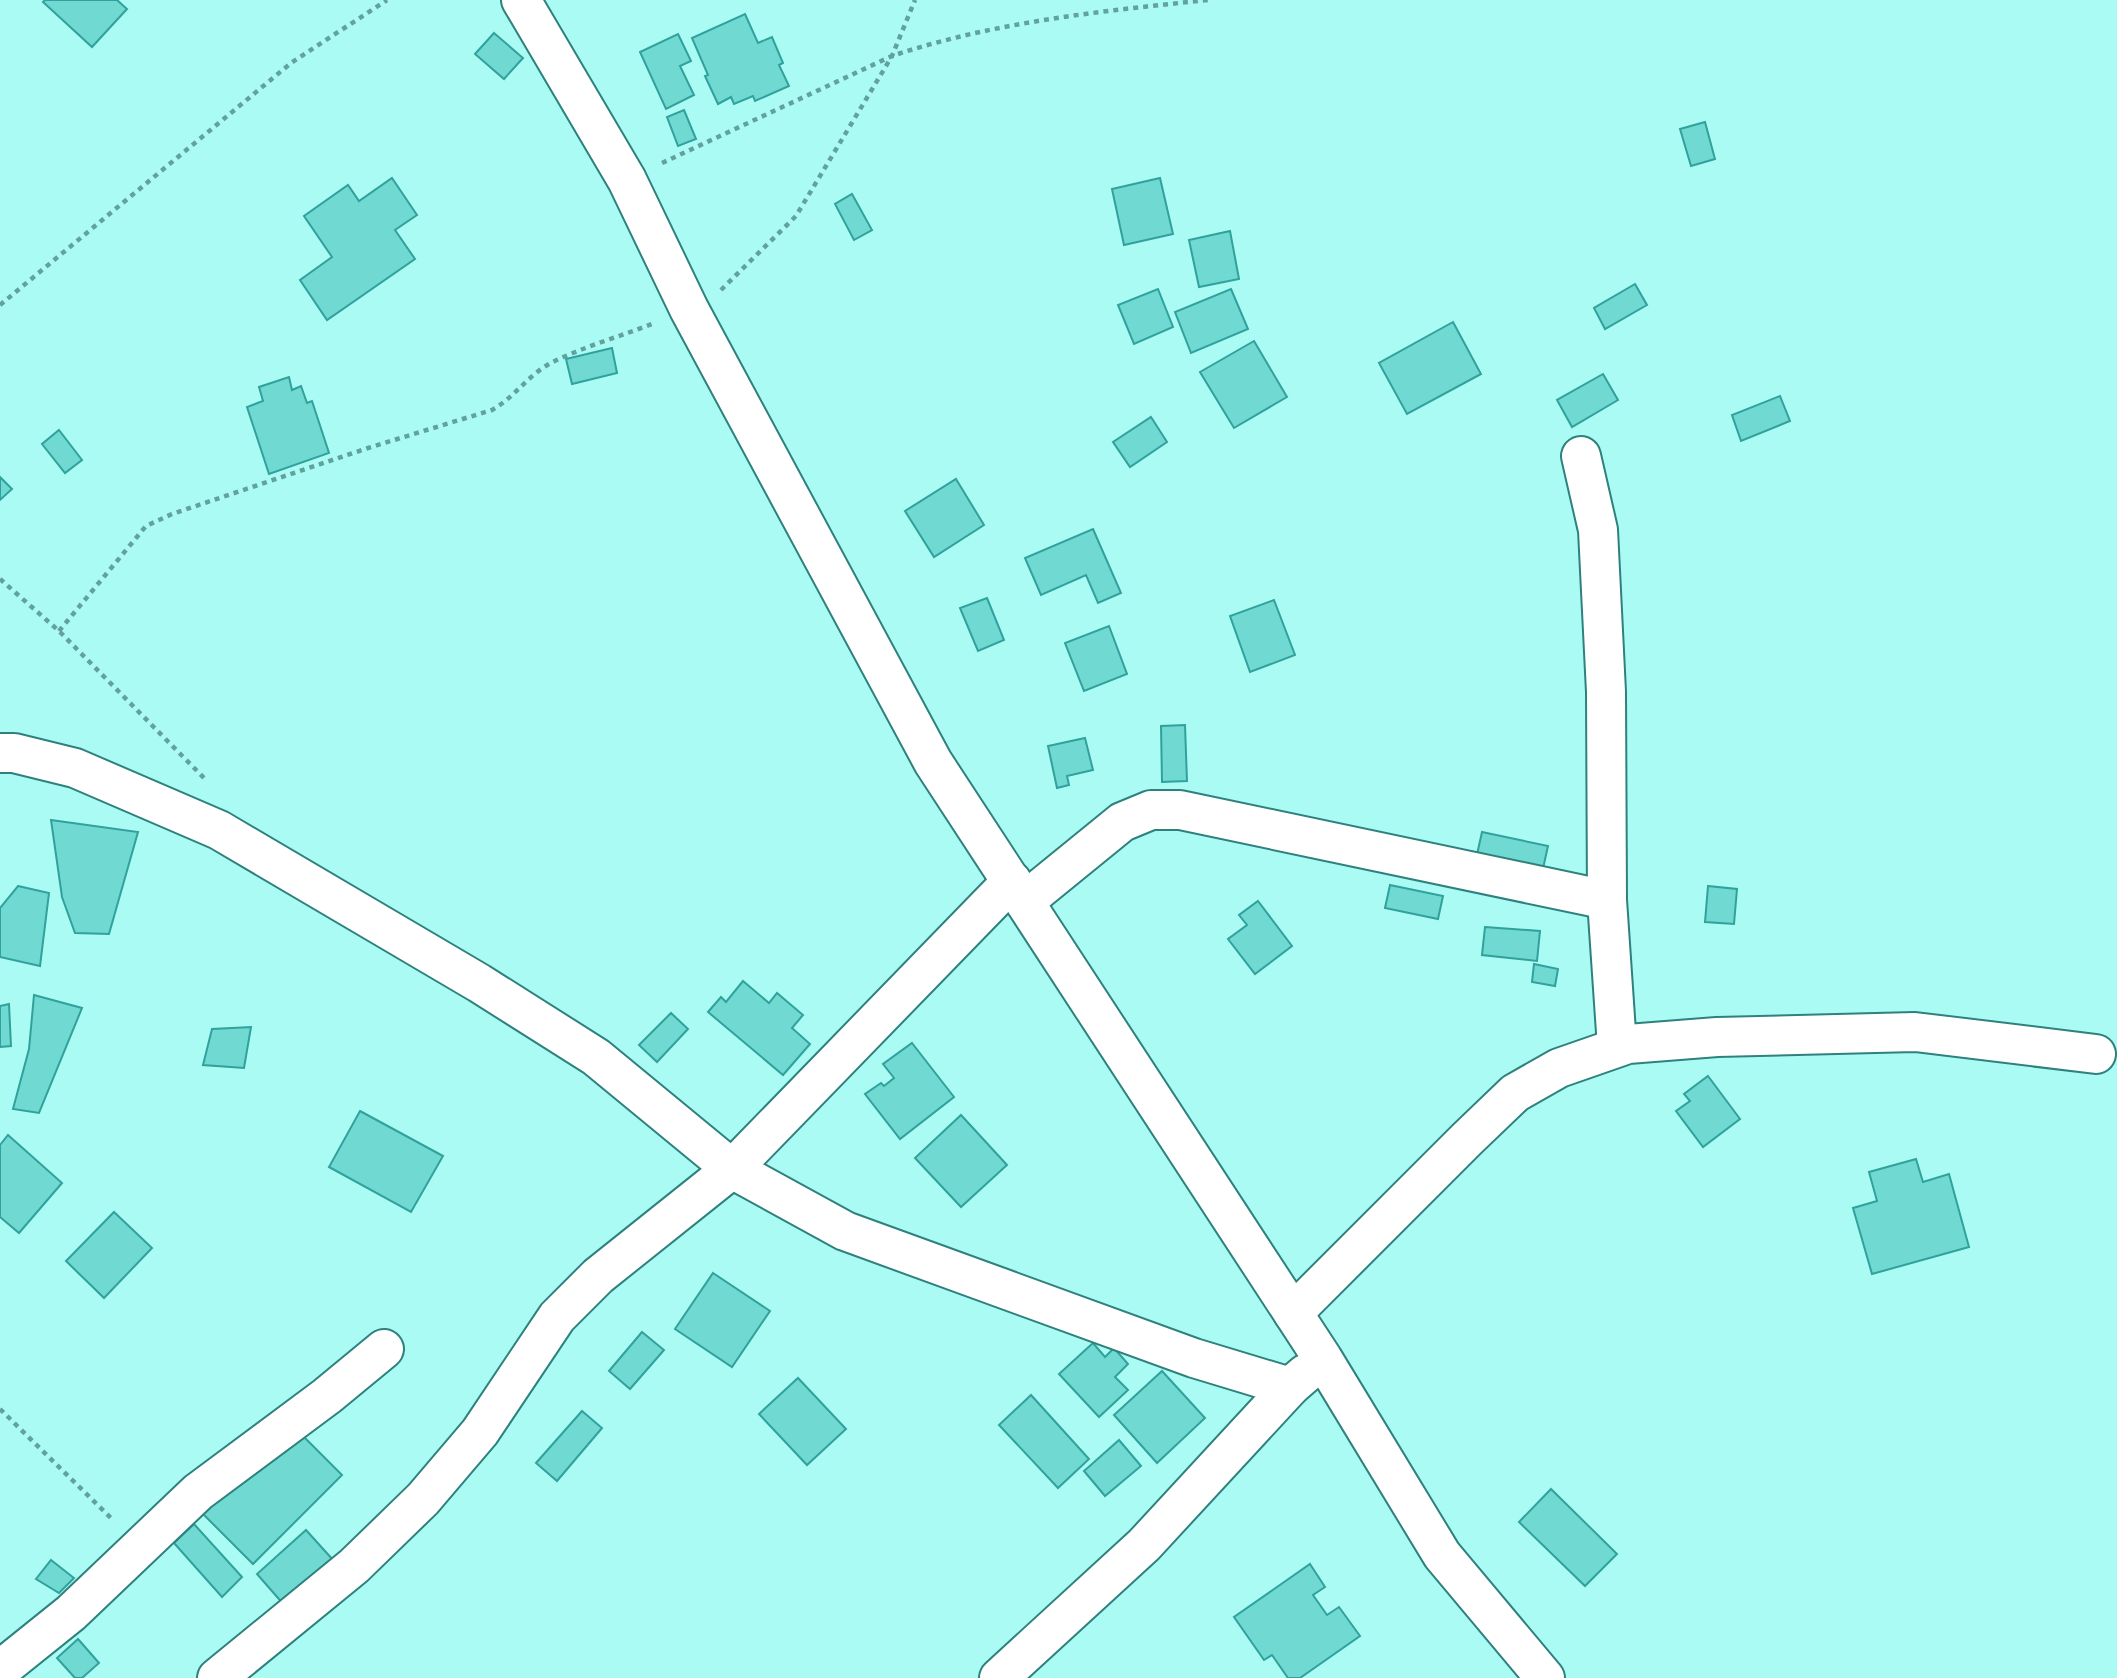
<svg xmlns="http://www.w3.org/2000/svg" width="2117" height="1678" viewBox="0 0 2117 1678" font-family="Karla,sans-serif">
  <rect width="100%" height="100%" fill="#abfbf5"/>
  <g fill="#70d9d2" stroke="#31a19b" stroke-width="2">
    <path d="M45,0H117L127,9L92,47L43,2Z"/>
    <path d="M745,14L758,43L772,37L783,63L779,65L789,86L755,101L753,96L734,104L731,97L718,104L705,76L708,75L692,38Z"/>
    <path d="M494,33L523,58L504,79L475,54Z"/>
    <path d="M678,34L691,61L680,66L694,95L666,109L640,52Z"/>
    <path d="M684,110L696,139L678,146L667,117Z"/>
    <path d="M1705,122L1715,159L1691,166L1680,129Z"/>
    <path d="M392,178L417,215L395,230L415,259L327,320L300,280L332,257L304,216L348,185L359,201Z"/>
    <path d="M1160,178L1173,234L1124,245L1112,189Z"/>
    <path d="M852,194L872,230L854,240L835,204Z"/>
    <path d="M1230,231L1239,279L1199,287L1189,240Z"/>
    <path d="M1635,284L1647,305L1605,329L1594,308Z"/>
    <path d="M1158,289L1173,327L1134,344L1118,305Z"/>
    <path d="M1231,289L1248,329L1191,353L1175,312Z"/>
    <path d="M1453,322L1481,374L1407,414L1379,363Z"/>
    <path d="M1254,341L1287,397L1234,428L1200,372Z"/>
    <path d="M612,348L617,373L572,384L566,359Z"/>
    <path d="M1603,374L1618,400L1572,427L1557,400Z"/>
    <path d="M289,377L292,390L301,386L307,403L312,401L329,453L269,474L247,407L263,401L259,387Z"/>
    <path d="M1780,396L1790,421L1741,441L1732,415Z"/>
    <path d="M1151,417L1167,442L1130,467L1113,442Z"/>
    <path d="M59,430L82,460L65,473L42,444Z"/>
    <path d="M0,477L12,489L0,500Z"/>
    <path d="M956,479L984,525L934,557L905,511Z"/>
    <path d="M1093,529L1121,593L1098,603L1086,575L1041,595L1025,558Z"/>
    <path d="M987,598L1004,640L978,651L960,608Z"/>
    <path d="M1274,600L1295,655L1250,672L1230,616Z"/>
    <path d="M1109,626L1127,674L1084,691L1065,643Z"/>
    <path d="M1185,725L1187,781L1162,782L1161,726Z"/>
    <path d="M1085,738L1093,770L1067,776L1069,785L1057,788L1048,746Z"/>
    <path d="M51,820L138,832L109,934L75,933L62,897Z"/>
    <path d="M1482,832L1548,846L1542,873L1476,859Z"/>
    <path d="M1390,885L1443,896L1438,919L1385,908Z"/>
    <path d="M18,886L49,893L40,966L0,957V908Z"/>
    <path d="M1708,886L1737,889L1734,924L1705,922Z"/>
    <path d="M1258,901L1292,946L1255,974L1228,939L1247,925L1239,915Z"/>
    <path d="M1485,927L1540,931L1537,961L1482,955Z"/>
    <path d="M1534,964L1558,969L1555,986L1532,982Z"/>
    <path d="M743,981L769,1003L777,993L803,1015L792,1028L810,1044L783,1075L708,1012L721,997L726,1002Z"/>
    <path d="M34,995L82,1008L39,1113L13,1109L29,1049Z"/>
    <path d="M9,1004L11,1046L0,1047V1006Z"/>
    <path d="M671,1013L688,1029L657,1062L639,1045Z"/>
    <path d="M251,1027L244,1068L203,1065L212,1029Z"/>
    <path d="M912,1043L954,1097L900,1139L865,1094L881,1083L884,1086L894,1078L883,1064Z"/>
    <path d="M1708,1076L1740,1119L1703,1147L1676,1111L1690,1101L1684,1094Z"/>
    <path d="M360,1111L443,1156L411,1212L329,1167Z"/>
    <path d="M961,1115L1007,1165L961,1207L915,1158Z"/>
    <path d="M8,1135L62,1183L19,1233L0,1217V1145Z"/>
    <path d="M1916,1159L1923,1182L1949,1174L1969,1247L1872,1274L1853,1208L1877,1201L1869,1172Z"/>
    <path d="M114,1212L152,1248L104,1298L66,1261Z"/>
    <path d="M713,1273L770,1311L732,1367L675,1329Z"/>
    <path d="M642,1332L664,1350L630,1389L609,1371Z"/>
    <path d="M1093,1343L1105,1357L1114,1348L1128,1364L1115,1377L1128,1390L1099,1417L1059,1374Z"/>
    <path d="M1162,1371L1205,1418L1157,1463L1114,1415Z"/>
    <path d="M798,1378L846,1429L807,1465L759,1414Z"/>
    <path d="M1031,1395L1089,1459L1058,1488L999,1425Z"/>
    <path d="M582,1411L602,1428L557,1481L536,1463Z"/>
    <path d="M292,1425L342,1475L253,1564L203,1514Z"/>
    <path d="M1119,1440L1141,1466L1105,1496L1084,1471Z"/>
    <path d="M1551,1489L1617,1554L1585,1586L1519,1522Z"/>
    <path d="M194,1524L242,1577L222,1597L174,1543Z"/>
    <path d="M306,1530L334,1561L285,1606L257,1574Z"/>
    <path d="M51,1560L74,1578L59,1593L36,1579Z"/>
    <path d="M1310,1564L1325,1587L1313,1595L1327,1615L1339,1607L1360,1636L1300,1678H1288L1272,1655L1264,1660L1234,1617Z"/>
    <path d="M78,1639L99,1663L82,1678H75L57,1658Z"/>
  </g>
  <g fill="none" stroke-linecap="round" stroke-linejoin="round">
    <g stroke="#2e817c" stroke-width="42">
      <g id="minor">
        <path d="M521,0L627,180L689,309L933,762L1323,1359L1442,1555L1545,1678"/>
        <path d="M1581,456L1598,530L1606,692L1607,900L1617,1047"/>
        <path d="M0,753H14L75,768L219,830L479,983L596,1057L732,1169L845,1231L1194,1358L1290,1387"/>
        <path d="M1025,901L1122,822L1151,810H1180L1607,900"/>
        <path d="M1293,1313L1467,1139L1515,1093L1559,1068L1628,1044L1717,1037L1915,1032L2096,1054"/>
        <path d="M0,1670L71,1613L198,1492L327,1396L384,1349"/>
        <path d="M217,1678L354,1566L423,1499L480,1432L557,1317L598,1276L732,1169L1012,881"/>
        <path d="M999,1678L1144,1545L1290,1387L1305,1374"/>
      </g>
    </g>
    <g stroke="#62a19d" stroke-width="4.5" stroke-dasharray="5 5" stroke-linecap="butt">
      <path d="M662,163L892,56C993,22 1102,11 1208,0"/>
      <path d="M721,290L796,216L892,56L915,0"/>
      <path d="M0,305L291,63L387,0"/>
      <path d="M0,579L59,631L207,781"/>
      <path d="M59,631L146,526L172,514L368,448L492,410C515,397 528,375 551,363C580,348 621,336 652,324"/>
      <path d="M0,1409L114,1521"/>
    </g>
    <use href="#minor" stroke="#fff" stroke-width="38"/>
  </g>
</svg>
